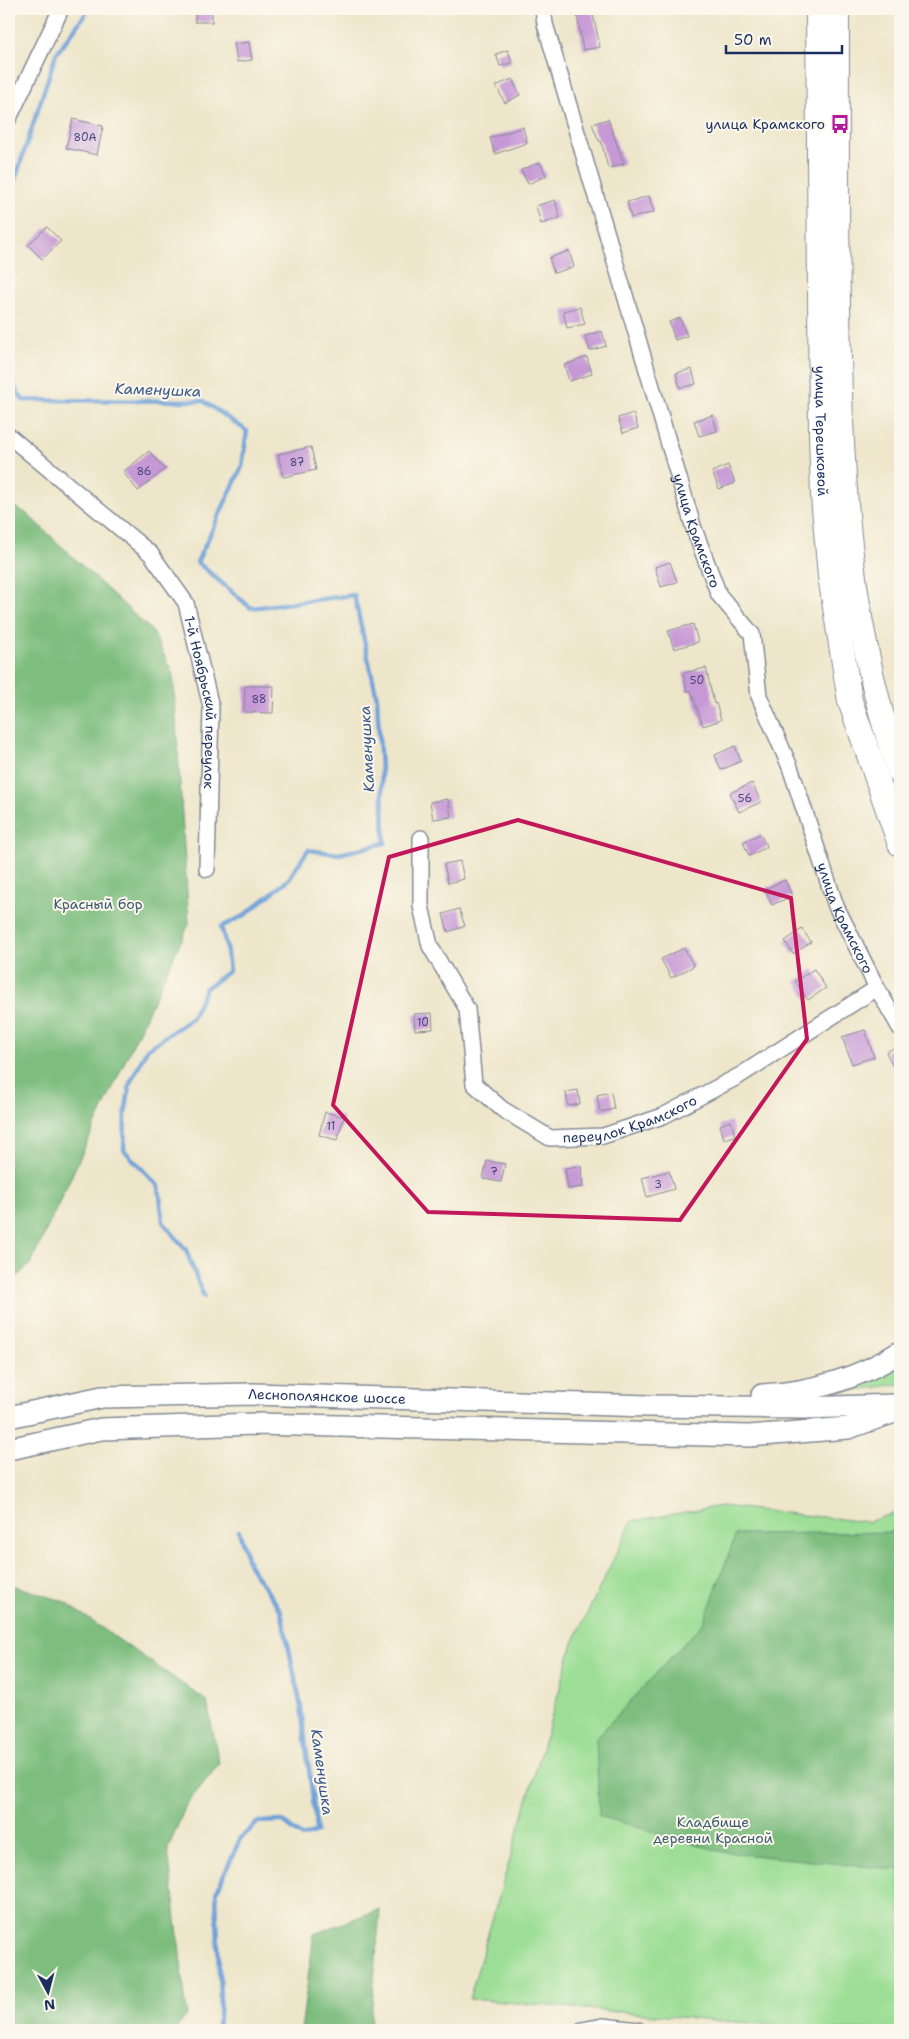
<svg xmlns="http://www.w3.org/2000/svg" width="909" height="2039" viewBox="0 0 909 2039" font-family="'Shantell Sans',sans-serif">
  <rect width="100%" height="100%" fill="#fbf7ec"/>
  <filter id="ink" filterUnits="userSpaceOnUse"><feTurbulence type="fractalNoise" baseFrequency=".02" numOctaves="2"/><feDisplacementMap in="SourceGraphic" scale="10" xChannelSelector="R" yChannelSelector="G"/><feConvolveMatrix kernelMatrix="1 2 1 2 8 2 1 2 1" color-interpolation-filters="sRGB"/></filter>
  <filter id="wash" filterUnits="userSpaceOnUse"><feTurbulence type="fractalNoise" baseFrequency=".0096" numOctaves="4" result="noise"/><feDisplacementMap in="SourceGraphic" scale="20" xChannelSelector="R" yChannelSelector="G"/><feGaussianBlur stdDeviation="1.12" result="paint"/><feColorMatrix in="noise" values="0 0 0 0 0 0 0 0 0 0 0 0 0 0 0 0 0 1.4 0 .05"/><feComposite in="paint" operator="in"/></filter>
  <g filter="url(#wash)">
    <rect width="100%" height="100%" fill="#eee6ca"/>
    <g fill="#9cde95" stroke="#5c867a">
      <path d="M900,1360V1384L839,1392Z"/>
      <path d="M721,1506L868,1522L900,1511V2030H830L469,1999L573,1643L632,1521Z"/>
    </g>
    <g fill="#7dbd7e" stroke="#4c766e">
      <path d="M9,504L26,513L153,632L173,674L189,924L31,1263L9,1285Z"/>
      <path d="M900,1532V1870L723,1852L599,1816L596,1738L704,1622L736,1534Z"/>
      <path d="M9,1584L63,1601L207,1701L219,1764L186,1805L168,1849L187,2015L175,2030H9Z"/>
      <path d="M380,1909L370,2030H301L314,1934Z"/>
    </g>
    <g fill="none" stroke-linecap="round" stroke-linejoin="round">
      <g stroke="#6ea1d9" stroke-width="4.5">
        <path d="M9,198L56,54L89,9"/>
        <path d="M9,378L23,400L203,401L247,431L242,467L197,562L251,608L354,595L377,698L385,843L339,854L308,850L288,880L245,915L221,927L226,945L229,971L206,988L191,1019L147,1049L130,1083L125,1115L124,1150L159,1187L163,1222L186,1250L204,1297"/>
        <path d="M218,2030L220,1997L216,1893L240,1839L258,1822L282,1821L302,1837L317,1832L301,1707L281,1611L249,1565L239,1531"/>
      </g>
    </g>
    <g id="blocks">
      <g fill="#c698d6">
        <rect x="195" y="9" width="17" height="13"/>
        <path d="M576,9H592L600,47L583,50Z"/>
        <path d="M249,42L252,60L237,62L234,44Z"/>
        <path d="M508,50L512,63L500,66L496,54Z"/>
        <path d="M512,79L520,95L505,103L496,86Z"/>
        <path d="M73,119L103,126L97,155L66,148Z"/>
        <path d="M608,119L624,164L608,168L601,141H599L592,124Z"/>
        <path d="M523,127L527,143L495,154L490,138Z"/>
        <path d="M540,162L546,176L528,184L521,170Z"/>
        <path d="M649,196L654,212L631,218L627,202Z"/>
        <path d="M555,200L560,218L541,224L536,206Z"/>
        <path d="M47,227L61,241L42,259L28,245Z"/>
        <path d="M569,251L574,267L554,273L549,258Z"/>
        <path d="M580,307L585,324L567,328L563,311Z"/>
        <path d="M680,318L687,336L675,340L669,322Z"/>
        <path d="M602,331L606,346L590,351L585,336Z"/>
        <path d="M587,357L592,374L569,381L564,365Z"/>
        <path d="M692,369L696,384L680,388L676,373Z"/>
        <path d="M633,413L638,428L623,433L618,418Z"/>
        <path d="M713,415L717,431L699,436L694,421Z"/>
        <path d="M311,447L316,470L283,477L278,454Z"/>
        <path d="M149,451L165,469L138,491L123,472Z"/>
        <path d="M728,465L735,483L719,489L712,472Z"/>
        <path d="M670,562L677,582L661,587L655,567Z"/>
        <path d="M693,624L698,642L674,649L668,631Z"/>
        <path d="M706,668L714,704L716,703L721,720L703,726L691,691H687L683,673Z"/>
        <path d="M245,686H274L273,713L244,712Z"/>
        <path d="M735,746L741,761L721,770L715,755Z"/>
        <path d="M752,783L761,802L739,812L730,793Z"/>
        <path d="M448,799L451,817L433,819L430,802Z"/>
        <path d="M760,834L767,847L749,856L743,842Z"/>
        <path d="M460,861L464,879L448,883L444,864Z"/>
        <path d="M785,880L792,896L772,905L765,889Z"/>
        <path d="M459,909L465,926L448,932L443,914Z"/>
        <path d="M802,929L811,942L793,954L785,941Z"/>
        <path d="M684,948L694,966L671,978L661,959Z"/>
        <path d="M814,969L826,988L808,1000L795,981Z"/>
        <path d="M432,1013L433,1029L415,1030L414,1014Z"/>
        <path d="M865,1030L874,1057L852,1064L842,1037Z"/>
        <path d="M900,1045V1081L886,1052Z"/>
        <path d="M578,1090L580,1104L568,1106L566,1092Z"/>
        <path d="M611,1092L614,1109L600,1112L597,1095Z"/>
        <path d="M325,1112L344,1117L337,1140L319,1135Z"/>
        <path d="M731,1121L735,1136L724,1139L720,1125Z"/>
        <path d="M487,1161L505,1164L501,1182L483,1179Z"/>
        <path d="M581,1166L583,1187L568,1189L565,1168Z"/>
        <path d="M669,1171L674,1189L647,1197L642,1178Z"/>
      </g>
    </g>
  </g>
  <g filter="url(#ink)">
    <use href="#blocks" fill-opacity="0" stroke="#848a94" stroke-width="1"/>
    <g fill="none" stroke-linecap="round" stroke-linejoin="round">
      <g stroke="#848a94" stroke-width="18">
        <g id="street">
          <path id="s1" d="M543,9L545,24L694,529L719,595L752,634L759,696L790,767L836,906L877,988L900,1028"/>
          <path d="M9,118L61,9"/>
          <path id="s2" d="M9,436L151,554L186,603L211,707L207,869"/>
          <path id="s3" d="M421,838V906L430,946L467,1009L474,1084L502,1109L550,1138L603,1136L663,1116L739,1076L877,988"/>
          <path d="M582,2030L603,2026L638,2030"/>
        </g>
      </g>
      <g stroke="#848a94" stroke-width="24">
        <g id="secondary">
          <path d="M762,1395C810,1393 860,1378 900,1352"/>
          <path id="s4" d="M9,1417L102,1397L253,1394L648,1406L804,1408L896,1405"/>
          <path d="M9,1449L101,1429L256,1424L749,1436L848,1428L900,1410"/>
        </g>
      </g>
      <g stroke="#848a94" stroke-width="26">
        <g id="primary">
          <path id="s5" d="M818,9L821,435L823,496L830,576L850,701L900,844"/>
          <path d="M837,9C837,125 836,241 839,357C842,497 852,640 900,772"/>
        </g>
      </g>
      <use href="#street" stroke="#fff" stroke-width="15"/>
      <use href="#secondary" stroke="#fff" stroke-width="21"/>
      <use href="#primary" stroke="#fff" stroke-width="24"/>
    </g>
  </g>
  <path fill="none" stroke="#c2185b" stroke-width="4" stroke-linejoin="round" d="M518,820L791,898L807,1039L680,1220L428,1212L333,1105L389,857Z"/>
  <defs>
    <g id="bus-bare" transform="scale(1.5)"><path d="M-5-6H5V4H4V6H2V4H-2V6H-4V4H-5ZM-3.5-4V0h7V-4ZM-3.5 1.2v1.5H-2V1.2ZM2 1.2v1.5H3.5V1.2Z" fill="#b5179e" stroke="#fbf7ec" stroke-width="2.5" paint-order="stroke"/></g>
  </defs>
  <g fill-rule="evenodd">
    <use href="#bus-bare" x="840" y="124"/>
  </g>
  <g text-anchor="middle" dominant-baseline="central" stroke-width="4" stroke-linejoin="round" paint-order="stroke">
    <g font-size="11" fill="#46497c">
      <text x="85" y="137">80А</text>
      <text x="297" y="462">87</text>
      <text x="144" y="471">86</text>
      <text x="697" y="680">50</text>
      <text x="259" y="699">88</text>
      <text x="745" y="798">56</text>
      <text x="423" y="1022">10</text>
      <text x="331" y="1126">11</text>
      <text x="494" y="1171">7</text>
      <text x="658" y="1184">3</text>
    </g>
    <g font-size="14" fill="#1b2f5e" stroke="#fbf7ec" text-anchor="end">
      <text x="825" y="124">улица Крамского</text>
    </g>
    <g font-size="14" fill="#1b2f5e" stroke="#fbf7ec">
      <text stroke="none"><textPath href="#s5" startOffset="422">улица Терешковой</textPath></text>
      <text stroke="none"><textPath href="#s1" startOffset="544">улица Крамского</textPath></text>
      <text stroke="none"><textPath href="#s2" startOffset="346">1-й Ноябрьский переулок</textPath></text>
      <text stroke="none"><textPath href="#s1" startOffset="964">улица Крамского</textPath></text>
      <text stroke="none"><textPath href="#s3" startOffset="434">переулок Крамского</textPath></text>
      <text stroke="none"><textPath href="#s4" startOffset="320">Леснополянское шоссе</textPath></text>
    </g>
    <g font-size="14" fill="#3b5b6c" stroke="#fbf7ec">
      <text x="98" y="904">Красный бор</text>
      <text x="713" y="1822">Кладбище<tspan x="713" dy="16">деревни Красной</tspan></text>
    </g>
    <g font-size="15" font-style="italic" fill="#385789" stroke="#fbf7ec">
      <text transform="translate(158 390) rotate(2)">Каменушка</text>
      <text transform="translate(367 749) rotate(-93)">Каменушка</text>
      <text transform="translate(322 1772) rotate(82)">Каменушка</text>
    </g>
  </g>
  <rect width="909" height="2039" fill="none" stroke="#fbf7ec" stroke-width="30"/>
  <g transform="translate(48 1992) rotate(173)" stroke="#fbf7ec" stroke-width="4" paint-order="stroke">
  <path d="M0-4L9 19L0 12L-9 19Z" fill="#1b2f5e"/>
  <text y="-8" font-size="14" font-weight="bold" text-anchor="middle" fill="#1b2f5e">N</text>
  </g>
  <path d="M726 45v8h116v-8" fill="none" stroke="#1b2f5e" stroke-width="2.5"/>
  <text x="734" y="45" font-size="15" fill="#1b2f5e" stroke="#fbf7ec" stroke-width="4" paint-order="stroke">50 m</text>
</svg>
